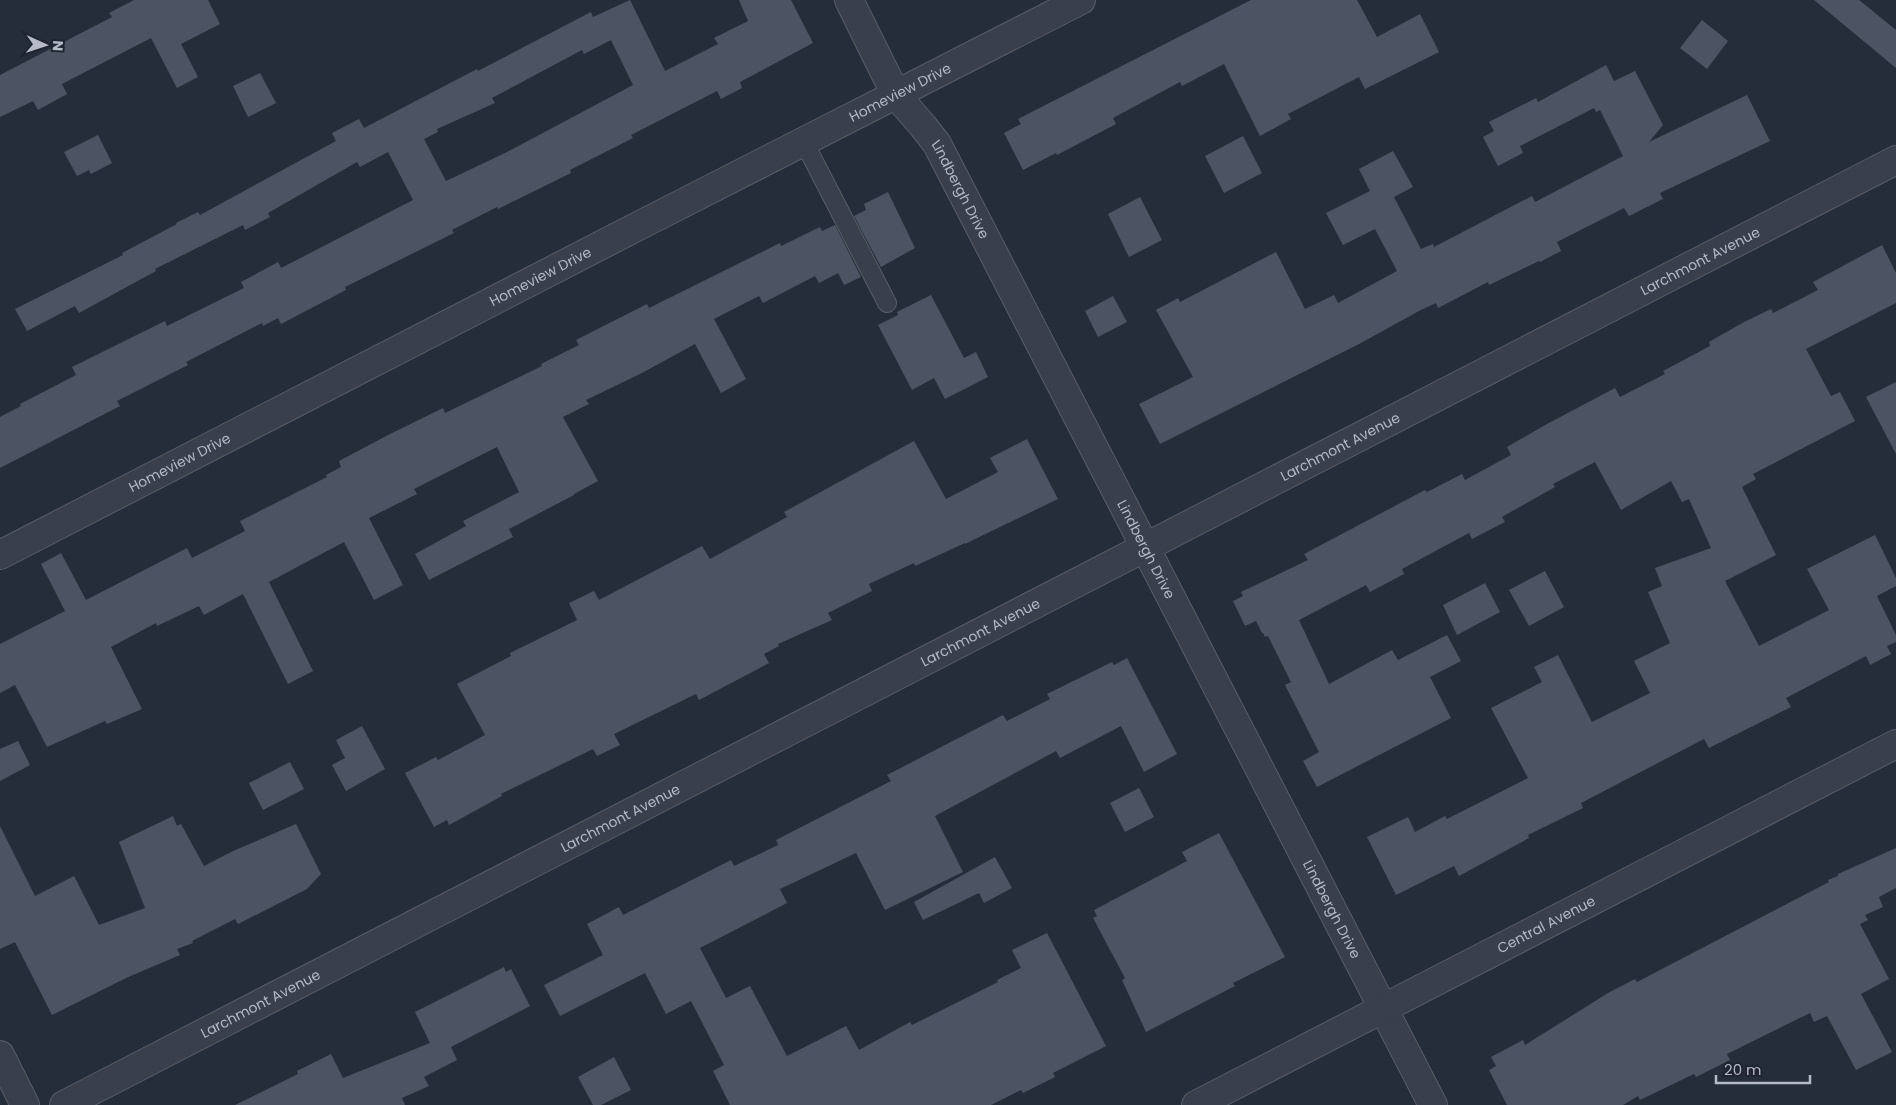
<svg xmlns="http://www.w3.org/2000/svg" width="1896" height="1105" viewBox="0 0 1896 1105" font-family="Poppins,sans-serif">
  <rect width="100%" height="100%" fill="#262d3a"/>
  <g fill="#4c5463" fill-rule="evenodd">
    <path d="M134,0H208L220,24L181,44L198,77L177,88L151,38L62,84L67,94L38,110L33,101L0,117V75L112,17L109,13Z"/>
    <path d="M630,0L665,71L718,44L714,38L748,21L739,0H791L813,43L740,82L742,88L721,99L717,91L631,135L633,138L570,170L571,173L498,209L497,207L452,230L454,233L345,287L346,290L281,324L278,318L263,326L262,323L186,362L188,365L117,401L120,406L0,468V417L21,406L20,404L76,375L72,367L165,321L167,326L244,288L241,282L278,262L281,268L413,200L388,152L360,167L357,162L268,213L270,217L245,230L243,225L155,269L156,271L79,313L75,306L27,331L15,309L123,255L122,253L177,224L176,223L198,212L200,215L336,141L332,133L359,119L364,128L477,69L478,71L591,12L593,17ZM611,40L633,85L505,153L446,181L424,139L438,132L437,129L495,103L492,98L582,50L584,54Z"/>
    <path d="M1251,0H1357L1377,37L1420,14L1439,52L1365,89L1359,77L1288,114L1291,119L1260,136L1224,64L1182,86L1180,82L1113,118L1116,124L1057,155L1056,153L1023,170L1004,133L1021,124L1018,119Z"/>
    <path d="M1814,0H1859L1896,30V68Z"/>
    <path d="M1702,20L1728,41L1707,69L1680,48Z"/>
    <path d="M1606,65L1614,81L1635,71L1663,125L1649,142L1747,95L1770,141L1660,193L1663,199L1629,216L1624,208L1557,242L1561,251L1540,262L1539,261L1489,285L1488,282L1438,308L1436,303L1419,311L1359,344L1160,444L1139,404L1193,377L1156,310L1178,298L1180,302L1276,252L1305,309L1334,295L1338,303L1397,271L1375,229L1343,245L1326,213L1370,191L1359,169L1393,151L1413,187L1394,197L1421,249L1433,244L1434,247L1532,196L1535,202L1623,156L1600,110L1596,112L1594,108L1520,146L1523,153L1498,166L1483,137L1494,131L1489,122L1536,98L1538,102Z"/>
    <path d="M260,73L276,103L248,117L233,86Z"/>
    <path d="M98,135L112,163L91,174L89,170L77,176L64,152Z"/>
    <path d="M1243,136L1262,173L1224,193L1205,156Z"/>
    <path d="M888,192L915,248L881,267L854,216L866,210L864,204Z"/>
    <path d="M1140,197L1162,240L1129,257L1108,214Z"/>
    <path d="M835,225L861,277L844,285L838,273L819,283L815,276L763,303L759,296L714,319L746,379L721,393L695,344L642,373L586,400L589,404L563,417L598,481L574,494V495L509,529L513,537L429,580L415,554L466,526L463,521L519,492L497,447L414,489L417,494L369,518L403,585L374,600L344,542L269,582L313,671L288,684L243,594L204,615L199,606L157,626L156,623L111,647L142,709L107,724L105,721L47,747L15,685L0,693V644L65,611L41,564L61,553L86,600L187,548L192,558L245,531L240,521L327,477L326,475L341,467L339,461L390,434L443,408L445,413L542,366L541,364L579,345L576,340L647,304L649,308L780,243L781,246L820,227L822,231Z"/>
    <path d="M1882,245L1896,273V303L1806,349L1831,396L1840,392L1855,421L1753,474L1756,479L1742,487L1776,555L1725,581L1759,646L1829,610L1807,569L1875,535L1896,578V586L1877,596L1896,635V642L1887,646L1891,654L1870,665L1866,656L1786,698L1791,707L1709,748L1704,739L1581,803L1583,808L1528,835L1529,838L1459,876L1454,866L1396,895L1367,837L1408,817L1415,832L1445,816L1447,819L1528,778L1491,708L1542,682L1534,667L1558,655L1592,722L1650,693L1634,661L1670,643L1648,592L1662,586L1655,568L1711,548L1689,499L1682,502L1671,481L1621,510L1595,462L1553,484L1555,487L1502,517L1505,522L1472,539L1469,533L1402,569L1404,574L1370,592L1366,585L1299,620L1329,684L1392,650L1398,660L1447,635L1461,661L1430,677L1451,718L1317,787L1303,761L1319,752L1285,685L1291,682L1268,636L1265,637L1263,633H1262L1256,621L1245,626L1233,601L1243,596L1241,592L1308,560L1304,554L1425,490L1427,492L1462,474L1465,480L1511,455L1507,447L1547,424L1615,388L1620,397L1665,374L1663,371L1710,346L1709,342L1744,322L1771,309L1773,313L1818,290L1813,282Z"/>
    <path d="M931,295L964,358L976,352L988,377L945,399L934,378L912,390L878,325L898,315L897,312Z"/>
    <path d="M1113,296L1127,322L1098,337L1085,311Z"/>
    <path d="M1896,382V454L1866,397Z"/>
    <path d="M1027,439L1058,499L965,544V543L915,566L914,563L869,584L872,591L828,613L832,620L778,644L779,646L764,654L769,663L699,700L696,694L614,734L620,745L597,756L593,749L501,794L502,796L449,825L447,820L434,827L405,773L436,757L438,760L485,735L457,684L511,656L510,653L577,620L569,603L594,591L599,600L702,546L710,559L787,517L784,512L914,441L946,499L998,472L990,458Z"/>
    <path d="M1545,571L1564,607L1529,626L1509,590Z"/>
    <path d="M1485,583L1500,612L1457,635L1443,605Z"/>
    <path d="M1127,658L1177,754L1144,772L1121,726L1060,758L1056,751L935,816L963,872L885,910L856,853L780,889L787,903L700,948L726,998L750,986L787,1056L846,1026L859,1050L910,1022L912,1025L998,982L997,980L1021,968L1012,950L1047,933L1106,1046L1053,1073L1055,1077L1023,1093L1021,1090L991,1105H730L713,1071L724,1065L691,1001L666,1014L645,973L560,1016L544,985L603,955L587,924L619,907L623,915L731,860L734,866L778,845L776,840L891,781L887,775L1003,715L1007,721L1050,699L1047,694L1112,662L1114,665Z"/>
    <path d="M362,726L385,769L346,791L332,765L345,758L336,740Z"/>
    <path d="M18,741L30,765L0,781V749Z"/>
    <path d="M290,762L304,789L263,810L249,783Z"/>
    <path d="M1139,788L1154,817L1125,832L1110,803Z"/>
    <path d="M173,816L177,826L181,824L204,866L233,851L296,824L321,874L307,889L238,924L235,919L192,941L193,943L177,949L180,955L126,978L52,1015L15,942L0,949V826L35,896L74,876L99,925L145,908L119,842Z"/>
    <path d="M1219,833L1285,957L1233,983L1235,986L1146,1032L1122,980L1125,978L1093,918L1097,916L1094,910L1187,861L1182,852Z"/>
    <path d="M1896,848V888L1879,897L1883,907L1865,915L1868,920L1860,924L1889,979L1861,994L1892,1052L1856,1070L1827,1016L1814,1022L1810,1013L1727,1054L1730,1060L1696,1077L1694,1074L1640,1100L1638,1096L1623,1105H1507L1489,1070L1496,1066L1491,1057L1523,1040L1525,1045L1608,993L1635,979L1637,982L1829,882L1828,880L1838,876V874Z"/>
    <path d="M995,857L1012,888L984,903L979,893L923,920L914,902Z"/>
    <path d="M504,967L506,972L511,969L530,1006L451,1047L457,1060L424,1077L429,1086L402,1098L405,1105H235L298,1074L297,1071L331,1054L343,1078L430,1043L415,1012Z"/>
    <path d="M614,1057L631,1090L601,1105H593L578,1077Z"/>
  </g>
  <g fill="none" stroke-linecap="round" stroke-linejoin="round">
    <g stroke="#575d69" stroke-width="20">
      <path id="service" d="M804,142L887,303"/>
    </g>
    <g stroke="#575d69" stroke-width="30">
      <g id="minor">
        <path id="s1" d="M849,0L896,95L923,126L937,144L1433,1105"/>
        <path id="s2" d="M0,555L648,221L1081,0"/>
        <path d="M0,1055L25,1105"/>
        <path id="s3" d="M64,1105L1896,160"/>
      </g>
    </g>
    <g stroke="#575d69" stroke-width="30">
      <g id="tertiary">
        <path id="s4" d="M1196,1105L1896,744"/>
      </g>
    </g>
    <use href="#service" stroke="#393f4b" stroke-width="18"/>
    <use href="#minor" stroke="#393f4b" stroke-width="28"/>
    <use href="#tertiary" stroke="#393f4b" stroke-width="28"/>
  </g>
  <g text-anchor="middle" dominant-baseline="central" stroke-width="4" stroke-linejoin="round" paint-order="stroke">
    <g font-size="14" fill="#b5bac6" stroke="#1e2430">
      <text stroke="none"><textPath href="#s2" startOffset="1012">Homeview Drive</textPath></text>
      <text stroke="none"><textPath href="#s1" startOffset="221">Lindbergh Drive</textPath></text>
      <text stroke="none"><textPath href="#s3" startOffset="1841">Larchmont Avenue</textPath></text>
      <text stroke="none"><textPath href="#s2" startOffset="608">Homeview Drive</textPath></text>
      <text stroke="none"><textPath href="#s3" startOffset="1436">Larchmont Avenue</textPath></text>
      <text stroke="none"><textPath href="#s2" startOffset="202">Homeview Drive</textPath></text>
      <text stroke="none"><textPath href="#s1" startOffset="626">Lindbergh Drive</textPath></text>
      <text stroke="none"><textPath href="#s3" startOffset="1031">Larchmont Avenue</textPath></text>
      <text stroke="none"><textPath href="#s3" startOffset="626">Larchmont Avenue</textPath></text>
      <text stroke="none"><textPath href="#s1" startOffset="1031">Lindbergh Drive</textPath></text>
      <text stroke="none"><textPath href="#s4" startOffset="394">Central Avenue</textPath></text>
      <text stroke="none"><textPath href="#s3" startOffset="221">Larchmont Avenue</textPath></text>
    </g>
  </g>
  <g transform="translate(45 45) rotate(93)" stroke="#1e2430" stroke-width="4" paint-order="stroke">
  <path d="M0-4L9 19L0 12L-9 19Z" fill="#b5bac6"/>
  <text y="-8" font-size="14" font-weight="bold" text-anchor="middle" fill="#b5bac6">N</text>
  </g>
  <path d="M1716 1075v8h94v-8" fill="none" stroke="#b5bac6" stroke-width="2.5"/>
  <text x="1724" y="1075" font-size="15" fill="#b5bac6" stroke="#1e2430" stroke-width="4" paint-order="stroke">20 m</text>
</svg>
